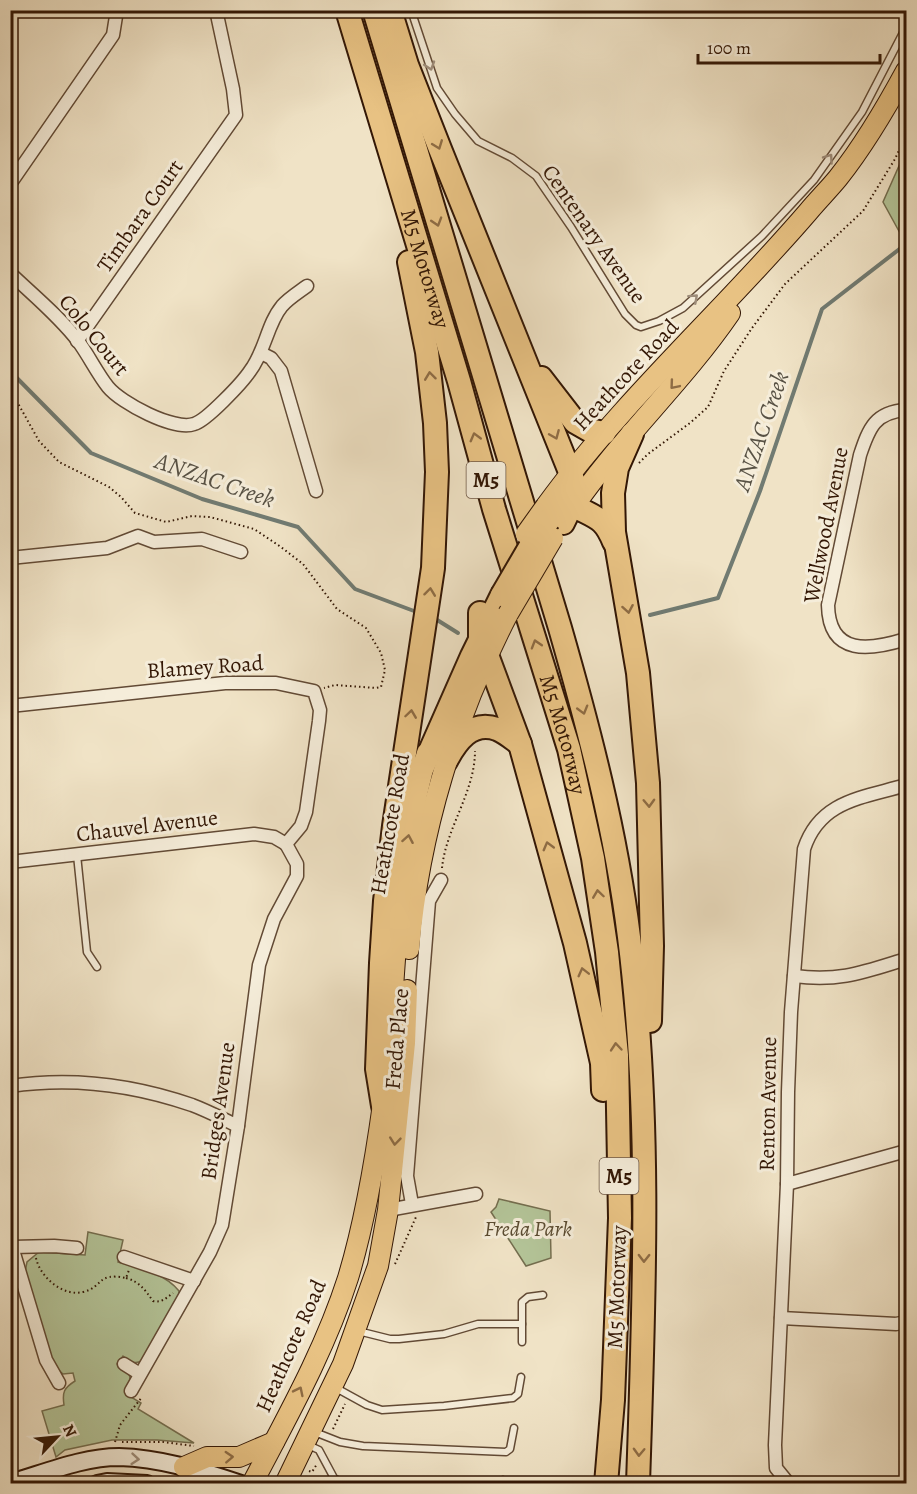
<svg xmlns="http://www.w3.org/2000/svg" width="917" height="1494" viewBox="0 0 917 1494" font-family="Alegreya,serif">
  <rect width="100%" height="100%" fill="#f0e3c6"/>
  <filter id="stains"><feTurbulence type="fractalNoise" baseFrequency=".00333" numOctaves="4"/><feColorMatrix values="0 0 0 0 .2 0 0 0 0 .09 0 0 0 0 .02 0 0 0 .5 -.17"/></filter>
  <radialGradient id="worn" r=".72"><stop offset=".6" stop-color="#630" stop-opacity="0"/><stop offset="1" stop-color="#630" stop-opacity=".3"/></radialGradient>
  <g fill="#b4c599" stroke="#746e4f" stroke-width="1.5">
    <path d="M906,150V244L883,202Z"/>
    <path d="M499,1199L550,1211L551,1258L526,1266L491,1212L496,1207Z"/>
    <path d="M88,1232L123,1240L118,1262C139,1268 165,1273 179,1291V1300L144,1360C135,1365 131,1362 123,1356L117,1364C133,1375 132,1376 126,1394L141,1403L138,1409L194,1443L157,1440H112L65,1450L56,1457L42,1411L64,1405C62,1392 64,1388 75,1381L73,1373L63,1374L54,1366L25,1272L27,1262L39,1252L85,1255Z"/>
  </g>
  <g fill="none" stroke-linecap="round" stroke-linejoin="round">
    <g stroke="#717b72" stroke-width="4">
      <path d="M10,371L91,453L202,499L298,527L355,589L414,611"/>
      <path d="M650,615L718,598L760,491L822,309L906,244"/>
      <path d="M434,618L458,633"/>
    </g>
    <g stroke="#624a35" stroke-width="9">
      <g id="lane">
        <path d="M411,10L437,88L455,114L478,141L512,158L536,176L571,227L625,314L636,325L641,327L659,321L683,308L762,236L814,180L862,112L906,27"/>
        <path d="M77,855L87,952L97,967"/>
        <path d="M358,1331L390,1339H399L444,1334L478,1324H522"/>
        <path d="M522,1342V1302L528,1297L543,1295"/>
        <path d="M336,1388L367,1405L382,1410L444,1406L513,1398L518,1394L521,1377"/>
        <path d="M312,1431L340,1442L363,1446L506,1452L510,1449L514,1428"/>
        <path d="M306,1444L319,1450L334,1478L343,1484"/>
        <path d="M502,1484L503,1480"/>
      </g>
    </g>
    <g stroke="#624a35" stroke-width="15">
      <g id="street">
        <path d="M10,184L113,35L117,10"/>
        <path d="M10,273C33,295 59,316 78,341C89,356 97,373 108,387C121,403 174,431 194,424C206,421 242,383 250,371C265,352 267,324 282,306C289,298 299,292 307,286"/>
        <path d="M77,341L236,115L233,89L216,10"/>
        <path d="M261,353L271,358L281,371L316,491"/>
        <path d="M906,410C875,412 869,428 860,455L828,605C829,657 871,650 906,639"/>
        <path d="M10,558L107,548L138,536L154,542L202,539L241,552"/>
        <path d="M10,706L225,683H276L314,691L320,710L319,721L306,812L301,826L286,844"/>
        <path d="M10,862L254,834L274,837L286,844"/>
        <path d="M794,976C840,982 864,972 906,959"/>
        <path d="M10,1086C71,1077 134,1085 192,1105C208,1111 223,1119 238,1126"/>
        <path d="M787,1184L906,1151"/>
        <path d="M412,1204L407,1176L429,901L441,880"/>
        <path d="M388,1210L476,1194"/>
        <path d="M10,1240L46,1360L59,1383"/>
        <path d="M13,1247L54,1246L77,1248"/>
        <path d="M124,1257L194,1281"/>
        <path d="M781,1318L896,1324L906,1322"/>
        <path d="M124,1364L140,1374"/>
        <path d="M131,1391L210,1252L222,1225L238,1126L259,965L274,919L297,876V864L286,844"/>
        <path d="M789,1484L776,1468L775,1445L787,1184L788,1092L791,1012L804,849C820,800 863,798 906,785"/>
      </g>
    </g>
    <g stroke="#331705" stroke-width="20">
      <g id="secondary">
        <path d="M10,1483C45,1473 83,1457 119,1457C160,1458 202,1471 241,1484"/>
        <path d="M97,1484L107,1482L147,1484"/>
      </g>
    </g>
    <g stroke="#331705" stroke-width="22">
      <g id="primary">
        <path d="M546,506C623,400 723,311 808,212C818,200 829,189 838,178C865,144 886,108 906,71"/>
        <path d="M570,512C618,441 682,383 730,313"/>
        <path d="M409,949C419,833 454,718 508,614"/>
        <path d="M184,1467L207,1457H239L274,1442"/>
        <path d="M252,1484C287,1417 325,1350 348,1278C365,1222 375,1162 383,1104C392,1033 393,962 401,891C406,844 415,798 427,753"/>
        <path d="M285,1484L343,1364L378,1266L388,1210L405,1043L407,990"/>
      </g>
    </g>
    <g stroke="#331705" stroke-width="26">
      <g id="highway">
        <path id="s1" d="M347,10L459,381L494,509L569,749L593,858L607,952L617,1055L620,1218L613,1400L606,1484"/>
        <path d="M374,10L560,628C589,729 616,832 629,937C652,1118 644,1301 638,1484"/>
        <path d="M390,10L407,65L440,149L574,482C576,497 570,509 563,523"/>
        <path d="M541,378L575,422L589,430L604,433"/>
        <path d="M632,434L617,468L613,493L614,532L638,673L648,783L652,946L650,1021"/>
        <path d="M560,512L574,506C596,518 604,517 614,542"/>
        <path d="M480,613V636L520,744L575,943L602,1063L603,1090"/>
        <path d="M446,761C456,742 471,720 497,729C505,732 513,739 520,744"/>
        <path d="M423,767L472,656L502,595"/>
        <path d="M383,1106L377,1069L381,963L385,901L394,826L433,568L437,472L435,423L427,352L409,262"/>
      </g>
    </g>
    <g stroke="#331705" stroke-width="2" stroke-dasharray="1.5 3" stroke-linecap="butt">
      <path d="M10,389L39,441L59,462L109,487L121,497L135,513L166,522L192,516L210,517L254,529L281,547L303,564L337,609L366,628L381,653L385,670L381,687L376,688L335,685L324,688"/>
      <path d="M639,463L648,454L690,423L708,407L724,371L752,328L785,284L863,211L895,159L906,135"/>
      <path d="M442,868C446,828 475,792 475,751"/>
      <path d="M36,1258C40,1277 63,1297 83,1292C104,1287 96,1272 126,1278L129,1270"/>
      <path d="M395,1264L416,1217"/>
      <path d="M126,1278C140,1282 145,1290 153,1301C162,1303 166,1298 173,1293"/>
      <path d="M333,1429L345,1404"/>
      <path d="M115,1442L120,1425L142,1397"/>
      <path d="M122,1442H163L194,1446"/>
      <path d="M309,1471L312,1472L317,1464"/>
    </g>
    <use href="#lane" stroke="#f5edda" stroke-width="6"/>
    <use href="#street" stroke="#f5edda" stroke-width="12"/>
    <use href="#secondary" stroke="#f5edda" stroke-width="16"/>
    <use href="#primary" stroke="#e8c283" stroke-width="20"/>
    <use href="#highway" stroke="#e8c283" stroke-width="22"/>
    <g stroke="#331705" stroke-width="22" stroke-linecap="butt">
      <g id="primary-bridge">
        <path d="M526,534L546,506"/>
        <path d="M508,614L553,538"/>
      </g>
    </g>
    <g stroke="#331705" stroke-width="26" stroke-linecap="butt">
      <path id="highway-bridge" d="M502,595L537,535L549,520"/>
    </g>
    <use href="#primary-bridge" stroke="#e8c283" stroke-width="20"/>
    <use href="#highway-bridge" stroke="#e8c283" stroke-width="22"/>
  </g>
  <defs><path id="oneway-chevron" d="M-2-3.5L2.5 0L-2 3.5" fill="none" stroke-width="1.6" stroke-linecap="round" stroke-linejoin="round" transform="scale(1.5)"/></defs>
  <g stroke="#9e8d7a">
    <use href="#oneway-chevron" transform="translate(430 66) rotate(72)"/>
    <use href="#oneway-chevron" transform="translate(829 158) rotate(-55)"/>
    <use href="#oneway-chevron" transform="translate(694 298) rotate(-42)"/>
    <use href="#oneway-chevron" transform="translate(135 1459) rotate(5)"/>
  </g>
  <g stroke="#8e6c44">
    <use href="#oneway-chevron" transform="translate(438 145) rotate(69)"/>
    <use href="#oneway-chevron" transform="translate(437 222) rotate(73)"/>
    <use href="#oneway-chevron" transform="translate(430 376) rotate(-97)"/>
    <use href="#oneway-chevron" transform="translate(674 385) rotate(130)"/>
    <use href="#oneway-chevron" transform="translate(555 435) rotate(67)"/>
    <use href="#oneway-chevron" transform="translate(475 437) rotate(-105)"/>
    <use href="#oneway-chevron" transform="translate(430 592) rotate(-83)"/>
    <use href="#oneway-chevron" transform="translate(628 609) rotate(80)"/>
    <use href="#oneway-chevron" transform="translate(536 644) rotate(-107)"/>
    <use href="#oneway-chevron" transform="translate(583 710) rotate(74)"/>
    <use href="#oneway-chevron" transform="translate(411 714) rotate(-82)"/>
    <use href="#oneway-chevron" transform="translate(649 803) rotate(88)"/>
    <use href="#oneway-chevron" transform="translate(408 839) rotate(-80)"/>
    <use href="#oneway-chevron" transform="translate(548 846) rotate(-105)"/>
    <use href="#oneway-chevron" transform="translate(598 894) rotate(-98)"/>
    <use href="#oneway-chevron" transform="translate(583 972) rotate(-104)"/>
    <use href="#oneway-chevron" transform="translate(616 1047) rotate(-95)"/>
    <use href="#oneway-chevron" transform="translate(395 1141) rotate(96)"/>
    <use href="#oneway-chevron" transform="translate(644 1258) rotate(91)"/>
    <use href="#oneway-chevron" transform="translate(299 1391) rotate(-64)"/>
    <use href="#oneway-chevron" transform="translate(639 1452) rotate(92)"/>
    <use href="#oneway-chevron" transform="translate(229 1457) rotate(-3)"/>
  </g>
  <g text-anchor="middle" dominant-baseline="central" stroke-width="6" stroke-linejoin="round" paint-order="stroke">
    <g fill="#f5edda" stroke="#6d5745" stroke-width="1.5">
      <rect x="466.5" y="462" width="39" height="36" rx="4.5"/>
      <rect x="599.5" y="1158" width="39" height="36" rx="4.5"/>
    </g>
    <g font-size="21" font-weight="bold" fill="#331705">
      <text x="486" y="480">M5</text>
      <text x="619" y="1176">M5</text>
    </g>
    <g font-size="22" fill="#331705" stroke="#f5edda">
      <text transform="translate(140 216) rotate(-55)">Timbara Court</text>
      <text transform="translate(594 234) rotate(55)">Centenary Avenue</text>
      <text stroke="none"><textPath href="#s1" startOffset="270">M5 Motorway</textPath></text>
      <text transform="translate(94 335) rotate(51)">Colo Court</text>
      <text transform="translate(626 375) rotate(-47)">Heathcote Road</text>
      <text transform="translate(826 525) rotate(-79)">Wellwood Avenue</text>
      <text transform="translate(205 667) rotate(-4)">Blamey Road</text>
      <text stroke="none"><textPath href="#s1" startOffset="756">M5 Motorway</textPath></text>
      <text transform="translate(390 824) rotate(-80)">Heathcote Road</text>
      <text transform="translate(147 826) rotate(-7)">Chauvel Avenue</text>
      <text transform="translate(397 1039) rotate(-85)">Freda Place</text>
      <text transform="translate(768 1104) rotate(-89)">Renton Avenue</text>
      <text transform="translate(218 1111) rotate(-82)">Bridges Avenue</text>
      <text transform="translate(617 1287) rotate(-88)">M5 Motorway</text>
      <text transform="translate(291 1346) rotate(-66)">Heathcote Road</text>
    </g>
    <g font-size="22" font-style="italic" fill="#5a4b31" stroke="#f5edda">
      <text x="528" y="1229">Freda Park</text>
    </g>
    <g font-size="24" font-style="italic" fill="#575144" stroke="#f5edda">
      <text transform="translate(761 431) rotate(-71)">ANZAC Creek</text>
      <text transform="translate(215 480) rotate(19)">ANZAC Creek</text>
    </g>
  </g>
  <rect width="917" height="1494" fill="none" stroke="#f0e3c6" stroke-width="36"/>
  <rect x="12" y="12" width="893" height="1470" fill="none" stroke="#331705" stroke-width="3"/>
  <rect x="18" y="18" width="881" height="1458" fill="none" stroke="#331705" stroke-width="1.5"/>
  <g transform="translate(57 1437) rotate(64)" stroke="#f5edda" stroke-width="4.5" paint-order="stroke">
  <path d="M0-4.5L10 22L0 15L-10 22Z" fill="#331705"/>
  <text y="-9" font-size="16" font-weight="bold" text-anchor="middle" fill="#331705">N</text>
  </g>
  <path d="M698 54v9h182v-9" fill="none" stroke="#331705" stroke-width="3"/>
  <text x="707" y="54" font-size="18" fill="#331705" stroke="#f5edda" stroke-width="4.5" paint-order="stroke">100 m</text>
  <rect width="100%" height="100%" filter="url(#stains)"/>
  <rect width="100%" height="100%" fill="url(#worn)"/>
</svg>
